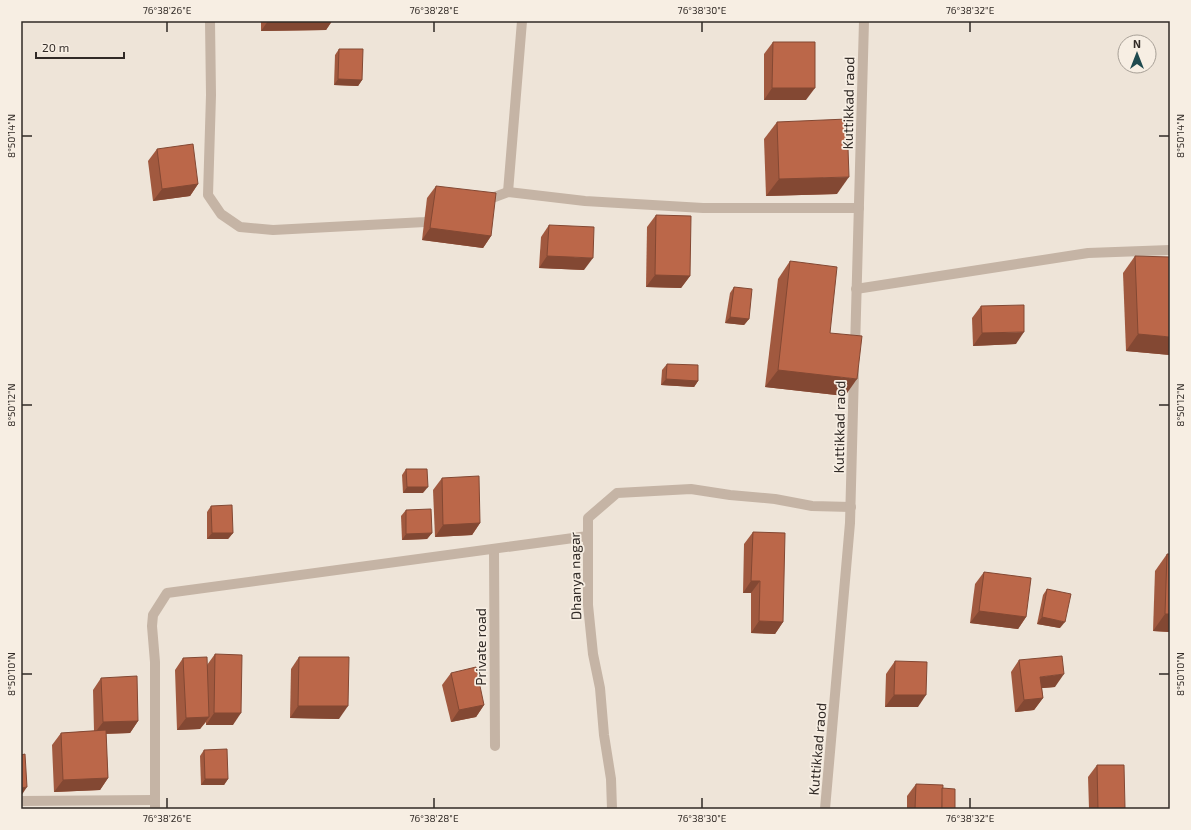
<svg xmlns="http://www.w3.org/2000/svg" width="1191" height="830" viewBox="0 0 1191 830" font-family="'Exo 2',sans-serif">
  <rect width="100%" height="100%" fill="#eee4d8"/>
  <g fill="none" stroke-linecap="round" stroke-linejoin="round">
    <g stroke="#c5b4a5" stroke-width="10">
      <path d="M494,549L495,746"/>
      <path d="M21,801L154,800"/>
    </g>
    <g stroke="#c5b4a5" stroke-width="10">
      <path d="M210,21L211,95L208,195L221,214L240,227L273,230L425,222L437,218"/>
      <path d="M508,192L522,21"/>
      <path d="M484,201L508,192L585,201L703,208H859"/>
      <path d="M856,289L1088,253L1170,250"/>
      <path d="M855,349L864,21"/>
      <path d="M155,809V662L152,626L153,615L167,593L588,536"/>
      <path d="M612,809L611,779L604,735L600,688L593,654L588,605V518L617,493L691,489L730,495L775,499L812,506L851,507"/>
      <path d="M825,809L850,523L854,371"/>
    </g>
  </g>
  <g fill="#a1593f">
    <path d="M261,21H332L326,30L261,31Z"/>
    <path d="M773,42L806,100H764V54Z"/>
    <path d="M339,49L362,80L358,86L334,85L335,55Z"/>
    <path d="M777,122L837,194L766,196L764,139Z"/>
    <path d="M157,149L198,184L190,196L153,201L148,161Z"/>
    <path d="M436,186L491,236L483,248L422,240L427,198Z"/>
    <path d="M656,215L690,276L681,288L646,287L647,227Z"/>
    <path d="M549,225L584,270L539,268L541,237Z"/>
    <path d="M1135,256L1170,355L1126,351L1123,273Z"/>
    <path d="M790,261L830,333L845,396L765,387L778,279Z"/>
    <path d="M734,287L749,319L744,325L725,323L730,293Z"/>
    <path d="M981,306L1016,344L973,346L972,318Z"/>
    <path d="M667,364L698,381L694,387L661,385L662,370Z"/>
    <path d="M406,469L423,493H403L402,475Z"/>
    <path d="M442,478L480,523L472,535L435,537L433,490Z"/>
    <path d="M211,506L233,533L228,539H207V512Z"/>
    <path d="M406,510L432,533L427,539L402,540L401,516Z"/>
    <path d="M753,532L783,622L775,634L751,633V593H743L744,544Z"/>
    <path d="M1167,554L1170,632L1153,631L1155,571Z"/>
    <path d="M984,572L1026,617L1018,629L970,623L975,584Z"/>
    <path d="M1047,589L1060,628L1037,624L1043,595Z"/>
    <path d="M215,654L233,725H206V722L200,729L177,730L175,670L183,658L207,665Z"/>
    <path d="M299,657L339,719L290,718L291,669Z"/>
    <path d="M1019,660L1055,687L1042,688L1043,698L1034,710L1015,712L1011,672Z"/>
    <path d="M895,661L918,707H885L886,674Z"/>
    <path d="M451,673L484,705L476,717L451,722L442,685Z"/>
    <path d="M101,678L138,721L130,733L106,734L108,778L100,790L54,792L52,745L61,733L94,731L93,690Z"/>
    <path d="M204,750L228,779L224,785H201L200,756Z"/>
    <path d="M1097,765L1125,808V809H1089L1088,777Z"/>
    <path d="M916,784L942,788L955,809H907V796Z"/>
  </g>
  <g fill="#834833">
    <path d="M268,21H332L326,30L261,31Z"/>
    <path d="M338,79L362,80L358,86L334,85Z"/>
    <path d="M772,88H815L806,100H764Z"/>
    <path d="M849,177L837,194L766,196L779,179Z"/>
    <path d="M198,184L190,196L153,201L162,189Z"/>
    <path d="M430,228L491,236L483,248L422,240Z"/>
    <path d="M547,256L593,258L584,270L539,268Z"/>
    <path d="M655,275L690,276L681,288L646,287Z"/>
    <path d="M730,317L749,319L744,325L725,323Z"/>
    <path d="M1024,332L1016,344L973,346L982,333Z"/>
    <path d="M1138,334L1170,337V355L1126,351Z"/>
    <path d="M778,370L857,379L845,396L765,387Z"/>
    <path d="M666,379L698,381L694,387L661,385Z"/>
    <path d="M407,487H428L423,493H403Z"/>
    <path d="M480,523L472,535L435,537L443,525Z"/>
    <path d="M212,533H233L228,539H207Z"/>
    <path d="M432,533L427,539L402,540L406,534Z"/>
    <path d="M751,581H760L751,593H743Z"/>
    <path d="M979,611L1026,617L1018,629L970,623Z"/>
    <path d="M1165,614H1170V632L1153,631Z"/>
    <path d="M1042,617L1065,622L1060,628L1037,624Z"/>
    <path d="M759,621L783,622L775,634L751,633Z"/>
    <path d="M1064,674L1055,687L1032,689L1040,677Z"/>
    <path d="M894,695H926L918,707H885Z"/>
    <path d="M1043,698L1034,710L1015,712L1024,700Z"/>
    <path d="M484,705L476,717L451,722L459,710Z"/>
    <path d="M298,706H348L339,719L290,718Z"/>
    <path d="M214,713H241L233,725H206Z"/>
    <path d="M209,717L200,729L177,730L186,718Z"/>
    <path d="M138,721L130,733L94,734L103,722Z"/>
    <path d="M108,778L100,790L54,792L63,780Z"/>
    <path d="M205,779H228L224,785H201Z"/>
    <path d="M27,787L21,796V788Z"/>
    <path d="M1125,808V809H1098Z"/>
  </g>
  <g fill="#bb6749" stroke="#834833">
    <path d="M773,42H815V88H772Z"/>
    <path d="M339,49H363L362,80L338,79Z"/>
    <path d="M847,119L849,177L779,179L777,122Z"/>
    <path d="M193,144L198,184L162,189L157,149Z"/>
    <path d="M436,186L496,193L491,236L430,228Z"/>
    <path d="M656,215L691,216L690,276L655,275Z"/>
    <path d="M549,225L594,227L593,258L547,256Z"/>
    <path d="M1135,256L1170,257V337L1138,334Z"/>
    <path d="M790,261L837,267L830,333L862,336L857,379L778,370Z"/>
    <path d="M734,287L752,289L749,319L730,317Z"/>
    <path d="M1024,305V332L982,333L981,306Z"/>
    <path d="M667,364L698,365V381L666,379Z"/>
    <path d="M406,469H427L428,487H407Z"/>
    <path d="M479,476L480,523L443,525L442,478Z"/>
    <path d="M232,505L233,533H212L211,506Z"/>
    <path d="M431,509L432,533L406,534V510Z"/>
    <path d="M753,532L785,533L783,622L759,621L760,581H751Z"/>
    <path d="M1167,554H1170V614H1165Z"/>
    <path d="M984,572L1031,578L1026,617L979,611Z"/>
    <path d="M1047,589L1071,594L1065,622L1042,617Z"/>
    <path d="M215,654L242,655L241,713H214Z"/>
    <path d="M1062,656L1064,674L1040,677L1043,698L1024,700L1019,660Z"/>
    <path d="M207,657L209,717L186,718L183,658Z"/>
    <path d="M299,657H349L348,706H298Z"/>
    <path d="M895,661L927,662L926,695H894Z"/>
    <path d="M476,667L484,705L459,710L451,673Z"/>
    <path d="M137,676L138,721L103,722L101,678Z"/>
    <path d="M106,730L108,778L63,780L61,733Z"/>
    <path d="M227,749L228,779H205L204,750Z"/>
    <path d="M25,754L27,787L21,788V755Z"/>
    <path d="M1097,765H1124L1125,808L1098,809Z"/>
    <path d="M916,784L943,785L942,809H915Z"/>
    <path d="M942,788L955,789V809H942Z"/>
  </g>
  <path fill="none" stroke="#312a26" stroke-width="1.5" d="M167,22V32M434,22V32M702,22V32M970,22V32M22,136H32M1159,136H1169M22,405H32M1159,405H1169M22,674H32M1159,674H1169M167,798V808M434,798V808M702,798V808M970,798V808"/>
  <g text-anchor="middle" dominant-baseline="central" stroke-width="3.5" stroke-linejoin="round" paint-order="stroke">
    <g font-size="14" fill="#312a26" stroke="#f7eee3">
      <text transform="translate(848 103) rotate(-89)">Kuttikkad raod</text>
      <text transform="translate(839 427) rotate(-89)">Kuttikkad raod</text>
      <text transform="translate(575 576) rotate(-91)">Dhanya nagar</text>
      <text transform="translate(480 647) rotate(-90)">Private road</text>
      <text transform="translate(817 749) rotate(-85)">Kuttikkad raod</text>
    </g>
  </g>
  <rect width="1191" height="830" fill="none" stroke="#f7eee3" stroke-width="44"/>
  <g transform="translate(1137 54)"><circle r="19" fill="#f7eee3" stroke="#a8a097"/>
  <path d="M0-3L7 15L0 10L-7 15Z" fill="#1f4a4f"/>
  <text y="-6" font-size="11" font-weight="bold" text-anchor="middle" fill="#312a26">N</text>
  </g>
  <path d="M36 52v6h88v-6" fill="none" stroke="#312a26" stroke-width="2"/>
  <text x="42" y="52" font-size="12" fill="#312a26" stroke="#f7eee3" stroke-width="3" paint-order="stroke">20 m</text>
  <rect x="22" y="22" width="1147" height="786" fill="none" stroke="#312a26" stroke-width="1.5"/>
  <g font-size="10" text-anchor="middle" fill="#312a26">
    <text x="167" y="14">76°38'26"E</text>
    <text x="434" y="14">76°38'28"E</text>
    <text x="702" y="14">76°38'30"E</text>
    <text x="970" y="14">76°38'32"E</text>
    <text transform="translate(11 136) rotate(-90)" y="4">8°50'14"N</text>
    <text transform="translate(1180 136) rotate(-90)" y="4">8°50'14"N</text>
    <text transform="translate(11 405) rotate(-90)" y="4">8°50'12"N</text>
    <text transform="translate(1180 405) rotate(-90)" y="4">8°50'12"N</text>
    <text transform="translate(11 674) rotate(-90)" y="4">8°50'10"N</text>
    <text transform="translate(1180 674) rotate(-90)" y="4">8°50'10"N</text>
    <text x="167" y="822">76°38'26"E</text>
    <text x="434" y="822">76°38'28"E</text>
    <text x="702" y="822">76°38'30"E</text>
    <text x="970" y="822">76°38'32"E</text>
  </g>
</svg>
